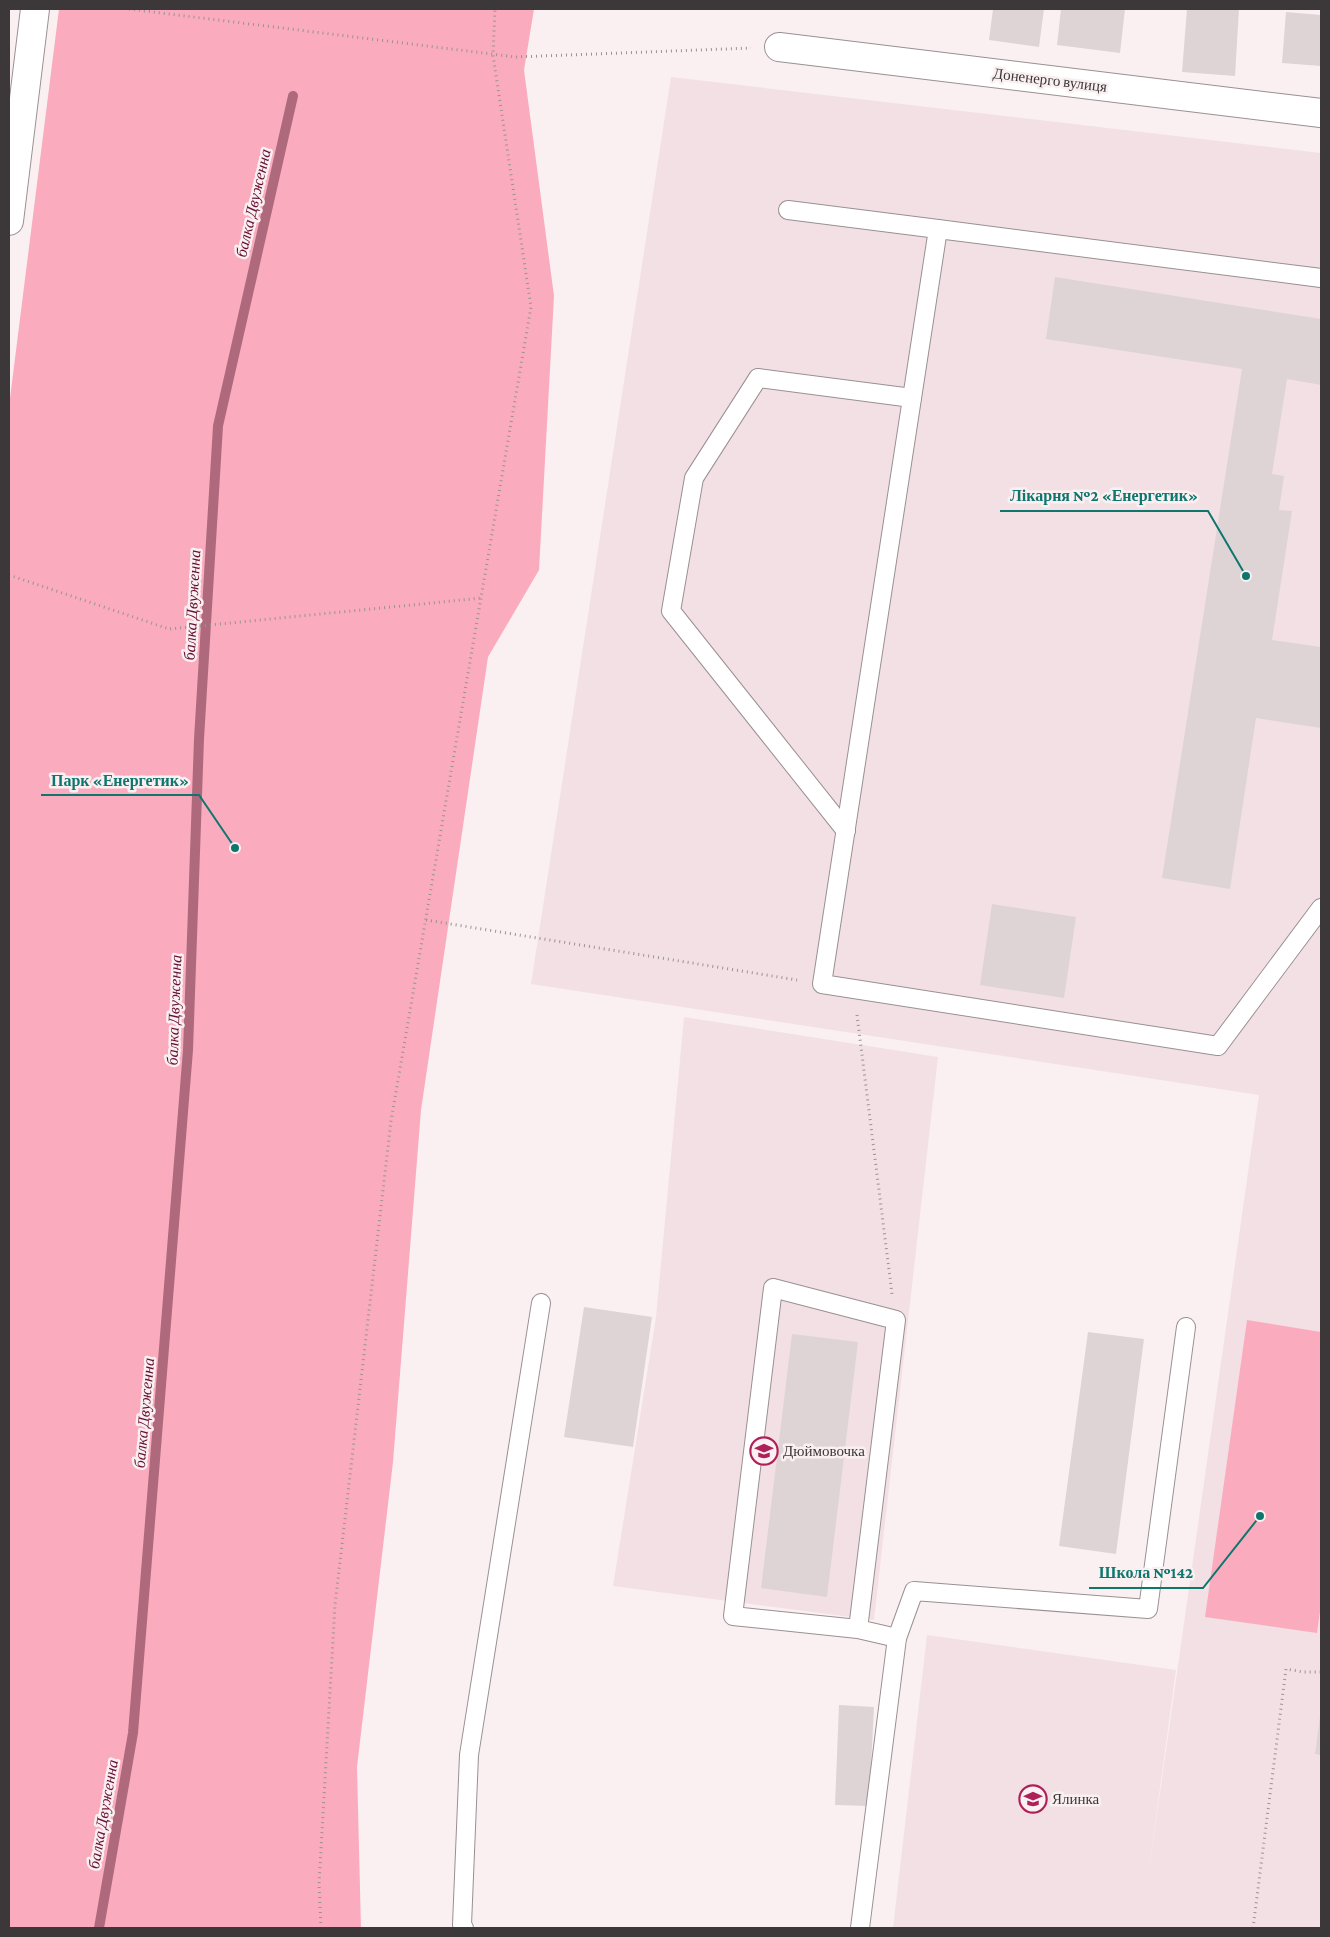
<svg xmlns="http://www.w3.org/2000/svg" width="1330" height="1937" viewBox="0 0 1330 1937" font-family="'Crimson Pro',serif">
  <rect width="100%" height="100%" fill="#faf0f2"/>
  <g fill="#f3e0e4">
    <path d="M671,77L1321,153V1928H893L927,1635L1176,1670L1148,1877L1259,1095L531,984Z"/>
    <path d="M684,1017L938,1057L874,1620L613,1586L656,1317Z"/>
  </g>
  <g fill="#faacbe">
    <path d="M59,9H534L524,70L554,296L539,570L488,657L421,1110L393,1462L357,1767L361,1928H9V406Z"/>
    <path d="M1247,1320L1321,1332V1604L1317,1633L1205,1617Z"/>
  </g>
  <g fill="none" stroke-linecap="round" stroke-linejoin="round">
    <path stroke="#ae6a7c" stroke-width="10" d="M99,1928L133,1733L188,1050L199,739L218,426L293,96"/>
  </g>
  <g fill="#ded4d6">
    <path d="M993,9H1044L1039,47L989,40Z"/>
    <path d="M1061,9H1125L1120,53L1057,45Z"/>
    <path d="M1187,9H1239L1235,76L1182,72Z"/>
    <path d="M1286,12L1321,15V66L1282,63Z"/>
    <path d="M1055,277L1321,319V385L1287,379L1272,474L1284,476L1279,510L1292,511L1272,640L1321,647V728L1256,718L1230,889L1162,878L1242,369L1046,339Z"/>
    <path d="M992,904L1076,917L1064,998L980,985Z"/>
    <path d="M584,1307L652,1317L633,1447L564,1437Z"/>
    <path d="M1088,1332L1144,1339L1116,1554L1059,1546Z"/>
    <path d="M792,1334L858,1342L827,1597L761,1588Z"/>
    <path d="M839,1705L874,1707L869,1806L835,1805Z"/>
    <path d="M1320,1716L1321,1717V1755L1315,1754Z"/>
  </g>
  <g fill="none" stroke-linecap="round" stroke-linejoin="round">
    <g stroke="#999092" stroke-width="20">
      <g id="lane">
        <path d="M788,210L938,229"/>
        <path d="M1321,278L938,229L822,984L1218,1046L1321,908"/>
        <path d="M846,831L671,611L694,478L758,378L912,398"/>
        <path d="M858,1629L733,1616L773,1288L896,1320L858,1629L897,1638L860,1928"/>
        <path d="M897,1638L914,1591L1148,1609L1186,1327"/>
        <path d="M464,1928L462,1925L469,1755L541,1303"/>
      </g>
    </g>
    <g stroke="#999092" stroke-width="30">
      <g id="street">
        <path d="M779,47L1321,113"/>
        <path d="M9,221L35,9"/>
      </g>
    </g>
    <g stroke="#999294" stroke-width="3" stroke-dasharray="1 4" stroke-linecap="butt">
      <path d="M129,9L516,57L751,48"/>
      <path d="M9,575L169,629L482,598"/>
      <path d="M426,920L797,980"/>
      <path d="M857,1015L892,1294"/>
      <path d="M321,1928L319,1884L335,1605L391,1121L531,307L493,55L495,9"/>
      <path d="M1253,1928L1286,1669L1303,1672H1321"/>
    </g>
    <use href="#lane" stroke="#fff" stroke-width="18"/>
    <use href="#street" stroke="#fff" stroke-width="28"/>
  </g>
  <defs>
    <g id="school-ring" transform="scale(1.4375)"><circle r="9.5" fill="#faf0f2" stroke="#ae2058" stroke-width="1.5"/><path d="M0-5L7-2L0 1L-7-2ZM-4 1L0 2.5L4 1V4Q0 6-4 4Z" fill="#ae2058"/></g>
  </defs>
  <g fill-rule="evenodd">
    <use href="#school-ring" x="764" y="1451"/>
    <use href="#school-ring" x="1033" y="1799"/>
  </g>
  <g text-anchor="middle" dominant-baseline="central" stroke-width="5" stroke-linejoin="round" paint-order="stroke">
    <g font-size="15" fill="#3c3839" stroke="#faf0f2">
      <text transform="translate(1050 80) rotate(7)">Доненерго вулиця</text>
    </g>
    <g font-size="15" fill="#3c3839" stroke="#faf0f2" text-anchor="start">
      <text x="783" y="1451">Дюймовочка</text>
      <text x="1052" y="1799">Ялинка</text>
    </g>
    <g font-size="16" font-style="italic" fill="#660f31" stroke="#faf0f2">
      <text transform="translate(253 203) rotate(-77)">балка Двуженна</text>
      <text transform="translate(192 605) rotate(-87)">балка Двуженна</text>
      <text transform="translate(174 1010) rotate(-88)">балка Двуженна</text>
      <text transform="translate(144 1413) rotate(-85)">балка Двуженна</text>
      <text transform="translate(103 1814) rotate(-80)">балка Двуженна</text>
    </g>
  </g>
  <path fill="none" stroke="#0f766e" stroke-width="2" d="M1246 576L1208 511H1000M235 848L199 795H41M1260 1516L1203 1588H1089"/>
  <g fill="#0f766e" stroke="#faf0f2" stroke-width="2">
    <circle cx="1246" cy="576" r="5"/>
    <circle cx="235" cy="848" r="5"/>
    <circle cx="1260" cy="1516" r="5"/>
  </g>
  <g font-size="16" text-anchor="middle" font-weight="bold" fill="#0f766e" stroke="#faf0f2" stroke-width="5" stroke-linejoin="round" paint-order="stroke">
    <text x="1104" y="501">Лікарня №2 «Енергетик»</text>
    <text x="120" y="786">Парк «Енергетик»</text>
    <text x="1146" y="1578">Школа №142</text>
  </g>
  <rect width="1330" height="1937" fill="none" stroke="#3c3839" stroke-width="20"/>
</svg>
